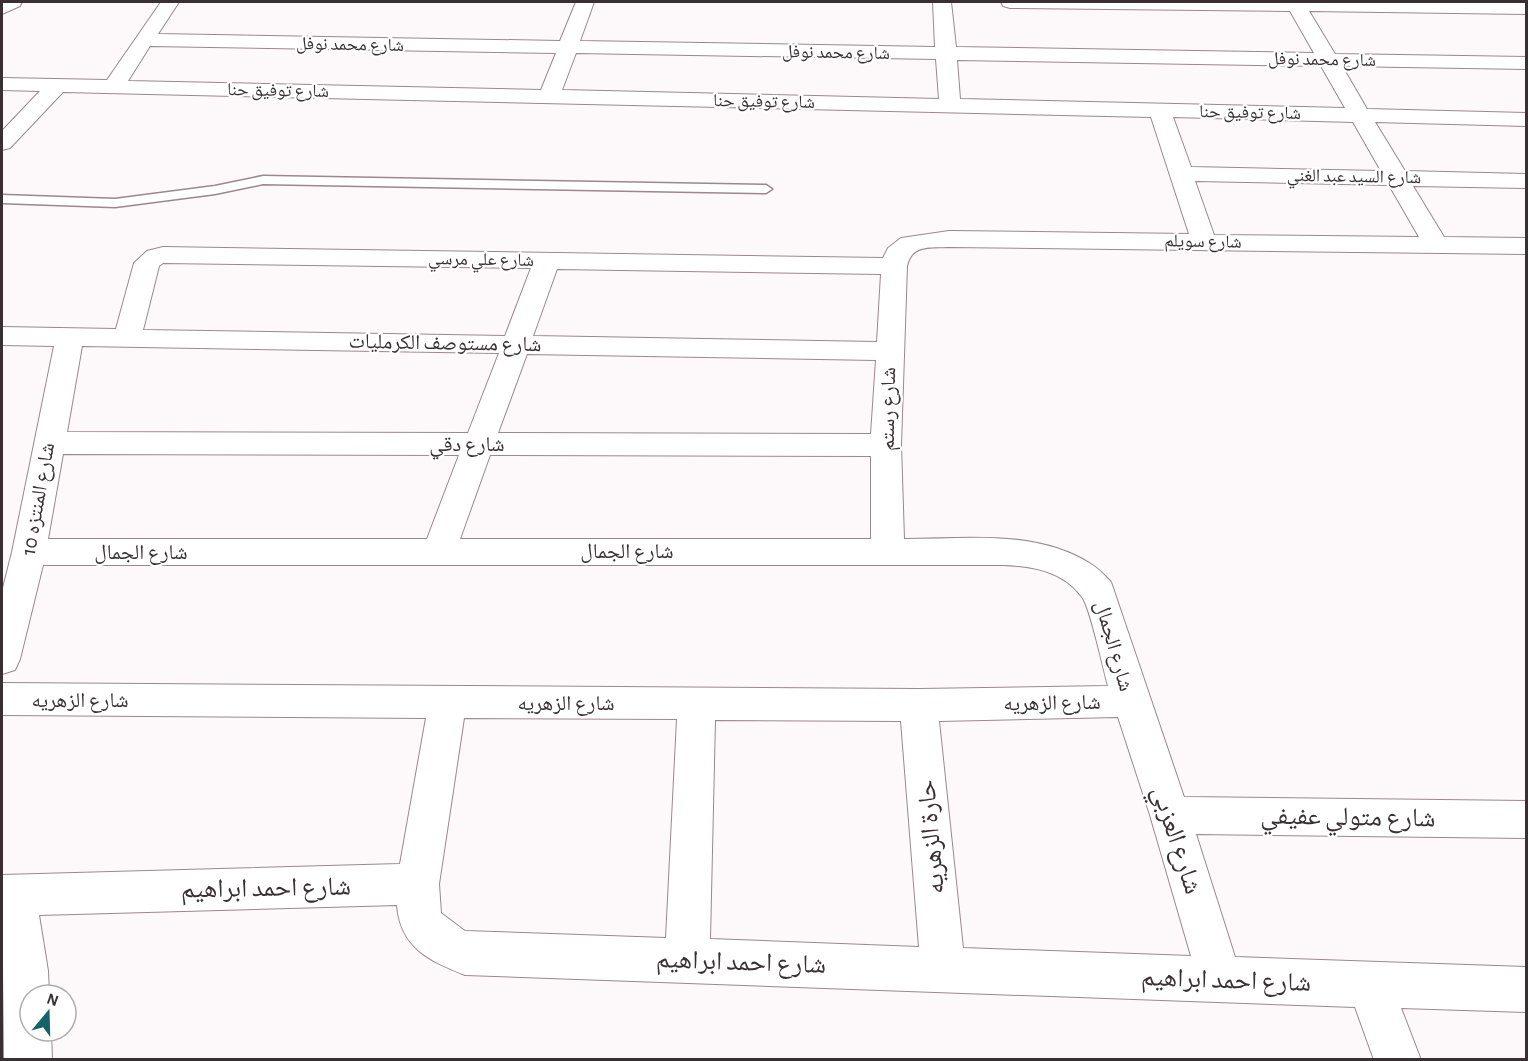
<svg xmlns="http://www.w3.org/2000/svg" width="1528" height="1061" viewBox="0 0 1528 1061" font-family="'Alegreya Sans','Noto Naskh Arabic',sans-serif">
  <rect width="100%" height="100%" fill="#fdf9fb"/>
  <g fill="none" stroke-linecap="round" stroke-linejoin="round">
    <g stroke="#9b878f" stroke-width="3">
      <path id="service" d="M263,176L766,185L772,189L766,193L263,184L215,194L115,207L2,203V195L115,199L215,186Z"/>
    </g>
    <g stroke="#9b878f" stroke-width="2">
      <g id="minor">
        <path d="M2,2H22L20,6L2,14Z"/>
        <path d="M161,2H179L158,34L560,41L576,2H594L580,41L935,47L933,2H951L956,47L1314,53L1290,11L1010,8L1003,6L1001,2H1526V14L1309,11L1335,54L1526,57V69L1342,66L1367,109L1526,113V126L1375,122L1405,171L1526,174V188L1413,186L1444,237L1526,238V254L949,247C930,248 912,244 907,266L901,445L904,539C966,539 1036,529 1091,564C1098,568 1105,576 1111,582L1184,797L1526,801V838L1196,834L1235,957L1526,967V1012L1401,1008L1421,1060H1374L1355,1007L465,975C430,961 400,948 397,905L39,915L48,971L49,995H30V1031H51L52,1060H4L2,875L400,864L426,718L2,715V683L919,689L1108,686C1103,668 1090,607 1082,597C1063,571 1032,566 1003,565H43L20,659L15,670L2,674V592L12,552L54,346L2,345V327L116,329L134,263L147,251L163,247L883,258L888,248L901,238L949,231L1189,234L1151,117L63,92L10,148L2,150V131L40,91L2,90V78L107,80ZM150,46L556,53L541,90L128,81ZM576,53L936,59L939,99L562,90ZM957,60L1321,66L1345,108L960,99ZM1173,117L1353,122L1381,171L1191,167ZM1195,181L1389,185L1419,237L1214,235ZM163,263L531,268L505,336L143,330L159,266ZM557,269L881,274L877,342L533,336ZM82,346L499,353L468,433L67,432ZM527,354L876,360L871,434L498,433ZM63,454L459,455L427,539H48ZM490,455L871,456V539H460ZM1118,717L1150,815L1191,956L963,948L939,721ZM464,718L677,719L666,938L465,931L441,913L439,884ZM715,720L901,721L919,947L710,939Z"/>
      </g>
    </g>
    <use href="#service" fill="#fff" fill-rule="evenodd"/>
    <use href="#minor" fill="#fff" fill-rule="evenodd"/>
  </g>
  <g text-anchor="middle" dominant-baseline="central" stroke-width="4.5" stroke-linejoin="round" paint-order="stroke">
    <g font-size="18" fill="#393034" stroke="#fff">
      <text transform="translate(350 45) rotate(1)">شارع محمد نوفل</text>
      <text transform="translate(836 53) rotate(1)">شارع محمد نوفل</text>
      <text transform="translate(1322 60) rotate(1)">شارع محمد نوفل</text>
      <text transform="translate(278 91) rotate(1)">شارع توفيق حنا</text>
      <text transform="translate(764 102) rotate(1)">شارع توفيق حنا</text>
      <text transform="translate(1250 113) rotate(1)">شارع توفيق حنا</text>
      <text transform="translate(1354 177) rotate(1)">شارع السيد عبد الغني</text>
      <text transform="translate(1203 242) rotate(1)">شارع سويلم</text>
      <text transform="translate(481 260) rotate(1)">شارع علي مرسي</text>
    </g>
    <g font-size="21" fill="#393034" stroke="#fff">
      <text transform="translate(445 343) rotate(1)">شارع مستوصف الكرمليات</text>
      <text transform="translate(888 409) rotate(-89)">شارع رستم</text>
      <text x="467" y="444">شارع دقي</text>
      <text transform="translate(38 499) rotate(-80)">شارع المنتزه 10</text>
      <text x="627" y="551">شارع الجمال</text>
      <text x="141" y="552">شارع الجمال</text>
      <text transform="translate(1114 646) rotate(74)">شارع الجمال</text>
      <text x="80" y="700">شارع الزهريه</text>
      <text x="566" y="703">شارع الزهريه</text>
      <text transform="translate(1052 703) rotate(-1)">شارع الزهريه</text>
    </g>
    <g font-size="26" fill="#393034" stroke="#fff">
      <text transform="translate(1348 817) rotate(1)">شارع متولي عفيفي</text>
      <text transform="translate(931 837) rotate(-95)">حارة الزهريه</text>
      <text transform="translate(1177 840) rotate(72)">شارع العزبي</text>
      <text transform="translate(266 888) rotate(-1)">شارع احمد ابراهيم</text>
      <text transform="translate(741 962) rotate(2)">شارع احمد ابراهيم</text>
      <text transform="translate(1226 980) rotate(2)">شارع احمد ابراهيم</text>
    </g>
  </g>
  <rect width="1528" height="1061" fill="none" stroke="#393034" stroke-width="6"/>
  <g transform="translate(48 1013) rotate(19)"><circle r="28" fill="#ffffff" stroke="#b0acae" stroke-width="1.5"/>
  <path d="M0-4.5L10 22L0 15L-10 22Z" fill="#146368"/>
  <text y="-9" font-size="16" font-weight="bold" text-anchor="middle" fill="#393034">N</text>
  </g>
</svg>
